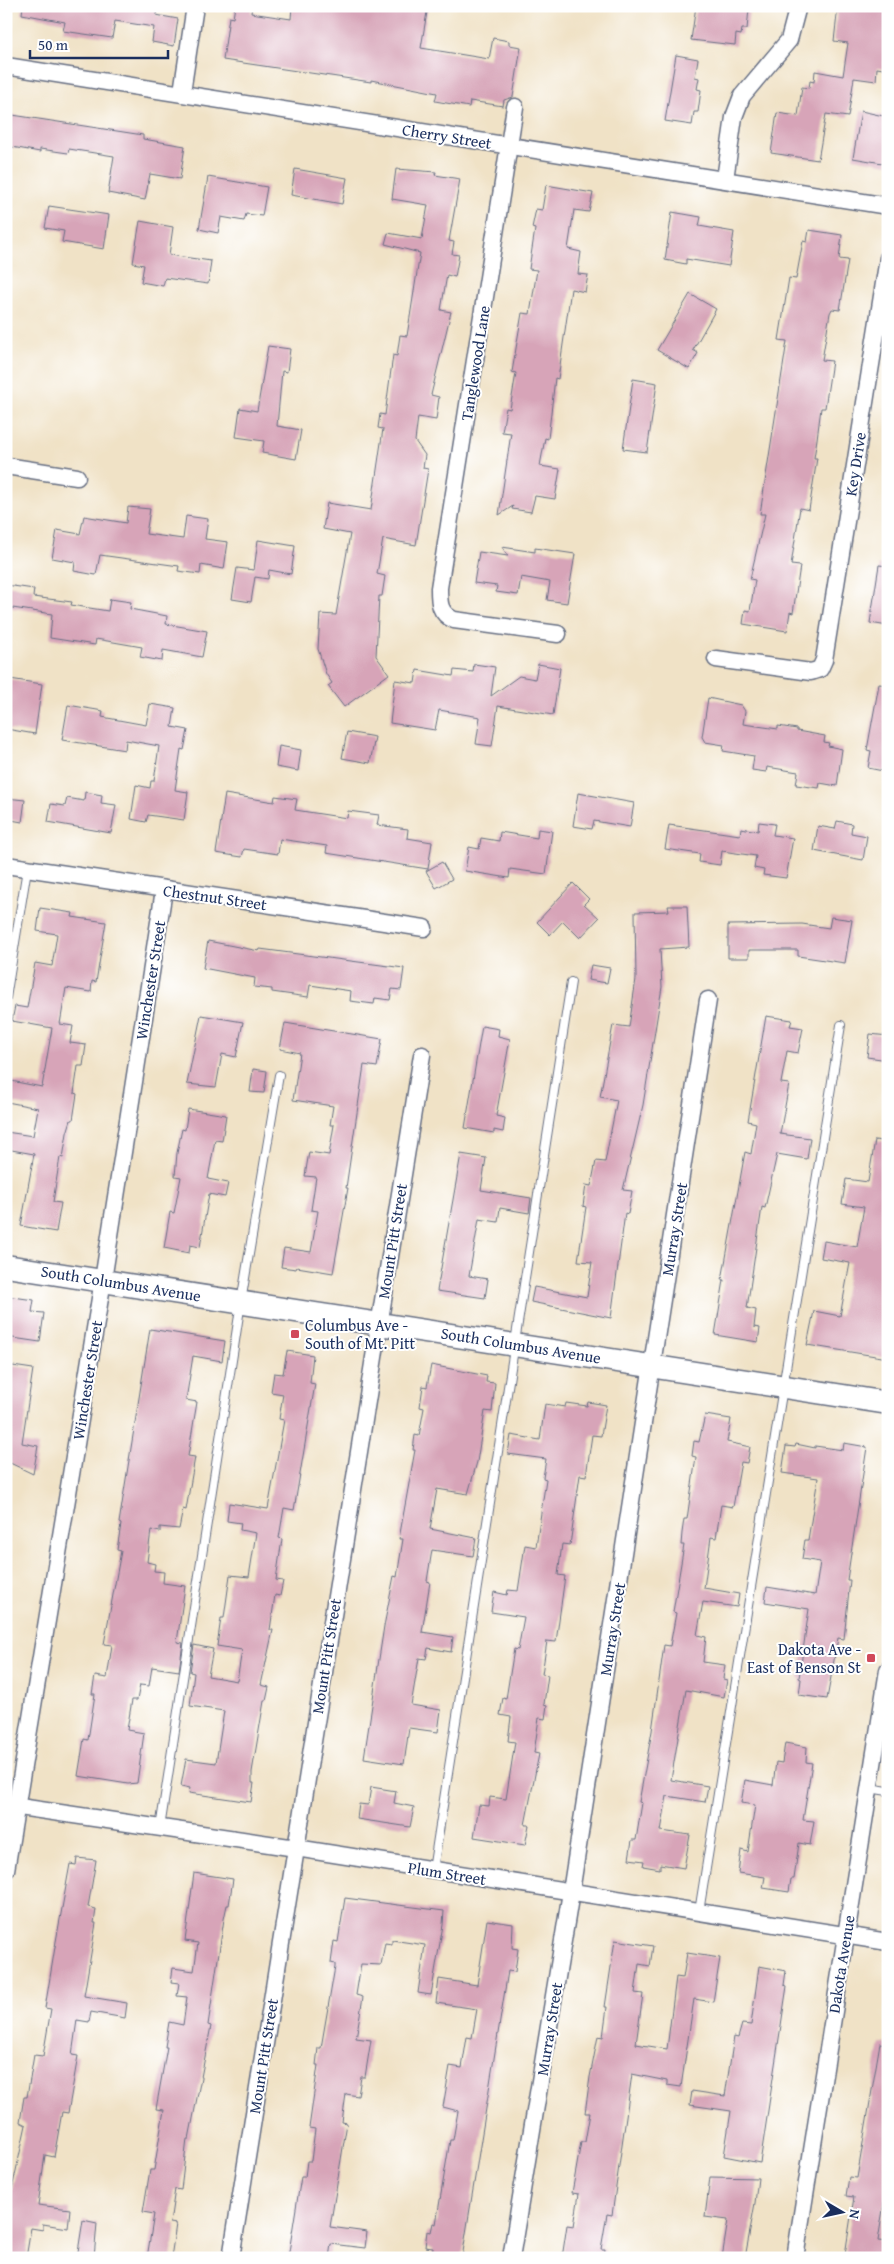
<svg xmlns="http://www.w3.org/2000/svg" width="894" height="2264" viewBox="0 0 894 2264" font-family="'Gentium Book Plus',serif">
  <rect width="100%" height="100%" fill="#fff"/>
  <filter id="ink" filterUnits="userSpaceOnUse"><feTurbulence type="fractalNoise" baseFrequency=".02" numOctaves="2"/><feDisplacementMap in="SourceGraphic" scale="10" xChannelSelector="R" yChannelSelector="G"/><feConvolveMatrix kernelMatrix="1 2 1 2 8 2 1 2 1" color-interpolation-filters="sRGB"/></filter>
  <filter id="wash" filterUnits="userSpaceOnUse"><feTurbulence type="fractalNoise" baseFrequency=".0096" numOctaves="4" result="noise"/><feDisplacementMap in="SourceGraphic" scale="20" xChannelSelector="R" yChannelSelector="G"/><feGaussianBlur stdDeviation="1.12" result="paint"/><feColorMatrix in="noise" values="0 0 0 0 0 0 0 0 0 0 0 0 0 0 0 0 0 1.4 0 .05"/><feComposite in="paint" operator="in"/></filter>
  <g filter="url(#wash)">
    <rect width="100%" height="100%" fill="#f0e2c6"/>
    <g id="blocks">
      <g fill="#d7a4b8">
        <path d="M23,6H142L157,9L156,15L178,19L174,46L152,42L154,27L115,21L112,38L63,31L65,22L22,14Z"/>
        <path d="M235,6H252L251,13L291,19L292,6H428L421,48L489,59L493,38L509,41V45L521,47L513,97L504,100L503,106L470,101L469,107L435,101L437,93L371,80V82L223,60L229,17L233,18Z"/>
        <path d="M696,6L749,9L747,29H742L741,35L736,34L735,45L691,40Z"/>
        <path d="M838,6H888V44L883,69L877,68L876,81L854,78L848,117L826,114L818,160L771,153L777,113L798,116L802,87L809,88L810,81L814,82L815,71L843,76L848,43L834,41Z"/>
        <path d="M676,55L698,59L695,77L699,78L697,89L701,90L698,112H694L692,125L665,121Z"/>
        <path d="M861,111L888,117V164L853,158Z"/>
        <path d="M6,114L143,135V139L185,146L180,179L150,174L145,200L108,193L114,156L69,149L68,153L40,149V152L6,146Z"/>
        <path d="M295,169L347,178L342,204L291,195Z"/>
        <path d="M396,169L436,172L435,175L460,179L449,241L454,242L452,254L459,255L455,277L447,275L441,310L451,312L431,395L439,397L436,420L418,417L415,441L425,455L423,468L428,469L416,545L383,539L377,574L385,576L382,596H379L376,656L389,674L344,707L328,686L332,683L326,674L318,649L320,614L336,615L350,534L323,529L327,503L371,510L383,429L378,428L380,414L385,415L393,355L397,356L400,335L407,336L420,253L385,244L388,233L422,239L428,205L392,199Z"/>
        <path d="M208,177L267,187L262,216L246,214L244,221L221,217L218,233L199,229Z"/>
        <path d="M546,185L593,193L589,212L574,210L568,249L581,252L578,274L588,275L585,292L571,289L558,379L555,378L548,439L545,438L540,466L560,469L555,499L535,496L531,512L512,509L513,506L499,515L511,433L502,432L506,408L510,409L516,373L512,372L522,313L530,314L537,270L529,269L535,229L532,228L536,209L542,210Z"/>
        <path d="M49,206L109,215L104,249L62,242L64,231L45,228Z"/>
        <path d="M672,212L701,217L699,226L734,232L729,266L686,259V264L665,260Z"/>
        <path d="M140,221L173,227L169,255L211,261L208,284L165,278L163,286L141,282L144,265L133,263Z"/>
        <path d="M809,230L842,235L839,259L848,260L840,310L832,309L830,313L822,360L832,361L825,408H821L817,439L814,458H817L809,510L800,508L791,565L800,566L793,613L790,612L787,631L743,624L745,610L750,611L755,580L750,579L765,514H760L787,341L779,340L789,278L796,279L803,241L807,242Z"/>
        <path d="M690,294L716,309L693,350L698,353L689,369L657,350Z"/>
        <path d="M268,346L290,349L287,372L282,371L277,426L301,430L296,459L262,453L264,441L236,437L240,408L257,411Z"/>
        <path d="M633,379L657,383L647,452L623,449Z"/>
        <path d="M128,507L150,509L146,534L183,539L186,516L208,519L205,539L228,542L224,569L201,565L200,574L178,571L179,566L100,555L96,575L74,571L75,562L52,558L57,530L80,534L84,516L126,523Z"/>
        <path d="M258,540L295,546L291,574L269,570L268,579L255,577L251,602L232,599L237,568L254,570Z"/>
        <path d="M502,547L535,552V548L575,554L567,603L547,600L550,582L521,577L518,595L496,592L497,586L474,583L479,552L508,556Z"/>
        <path d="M879,565L888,566V626L870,623Z"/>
        <path d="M6,585L34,589L33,597L72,602L71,605L108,611L110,599L131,602L130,609L167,616L166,624L207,631L202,657L163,650L162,661L140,657L142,647L96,639L95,645L50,638L52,614L6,607Z"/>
        <path d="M474,664L495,667L491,696L519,676L535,679L538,664L560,668L553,715L498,706L492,746L476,744L480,717L439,710L435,730L390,723L395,680L415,683L417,670L453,676L454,670L473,672Z"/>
        <path d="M10,679L42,684L35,734L6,729V695Z"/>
        <path d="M879,684L888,685V772L868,768L871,751L867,750Z"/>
        <path d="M708,698L741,705L745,711L743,724L778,729V726L797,729V731L825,736L824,742L829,743L828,746L842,749L837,786L820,783L819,788L796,785L798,772L767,767L766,772L752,770L754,756L723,751L724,745L705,742L702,737Z"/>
        <path d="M150,704L175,708L172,727L188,730L184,750L181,749L175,790L188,792L184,820L148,815L146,822L131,819L136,785L150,788L151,781H154L159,746L126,740L125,750L62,740L68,705L103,711L102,717L146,725Z"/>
        <path d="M347,732L375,737L370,763L342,758Z"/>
        <path d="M279,746L301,750L298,771L276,767Z"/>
        <path d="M85,792L102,795L101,803L116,805L111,833L48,822L51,804L65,806L67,798L84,801Z"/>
        <path d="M578,793L634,803L630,827L594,821L592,829L573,826Z"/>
        <path d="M225,794L274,802L275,796L297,799L295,810L347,818L348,811L379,815L377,825L408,829L407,838L432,842L428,869L326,853L327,846L280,839L278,854L244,849L242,857L216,853Z"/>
        <path d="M6,798L25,800L22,822L6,819Z"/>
        <path d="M837,821L852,824L851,833L867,836L863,860L814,851L818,826L835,829Z"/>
        <path d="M759,822L775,824L773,835L793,838L786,878L763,875L764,870L754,868L756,856L722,851L720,865L699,862L700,854L665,849L669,825L740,835L741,828L758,831Z"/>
        <path d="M538,829L552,831L546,874L510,869L509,878L465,871L469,847L479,849L481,838L499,841L500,832L537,838Z"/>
        <path d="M442,862L452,879L436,888L426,871Z"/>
        <path d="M573,883L589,899L584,904L599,918L580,938L563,921L550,935L537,922Z"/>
        <path d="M668,906H687L689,947L660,949L662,987L643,1105L623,1190L632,1191L628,1214L625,1213L611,1318L531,1302L534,1287L587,1297L592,1262L578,1261L586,1207L583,1206L586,1185L591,1186L596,1161L605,1162L617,1100L600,1097L613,1025L629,1027L636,979L635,912L669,911Z"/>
        <path d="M40,908L73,913L72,917L106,922L96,982L92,981L91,992L66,988L60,1024L73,1026L70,1043L86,1045L83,1066H78L74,1093L77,1094L73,1120H71L67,1133L63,1158L60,1157L53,1202L61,1203L56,1232L21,1226L34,1154L6,1149V1132L33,1136L38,1108L7,1102L11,1081L42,1087L52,1028L12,1021L15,1006L27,1008L35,963L52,966L57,934L37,931Z"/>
        <path d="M831,917L852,920L845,963L798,956V950H749V958H728V925L802,924L829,928Z"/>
        <path d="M208,941L259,951L260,949L404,968L401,990L392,989L390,1000L375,998L374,1004L350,1001L351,991L310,985L308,997L272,992V989L254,987L255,978L203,968Z"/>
        <path d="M591,965L610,968L607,983L588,980Z"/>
        <path d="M201,1015L243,1022L236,1057L222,1054L216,1087L187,1084Z"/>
        <path d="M766,1016L792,1020L790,1026L803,1028L798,1053L787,1051L781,1083L789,1084L780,1134L810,1138L807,1159L777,1154L765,1208L762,1207L747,1308L756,1310L754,1327L760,1328L758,1342L715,1335L724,1280H722L745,1152L751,1154L756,1123L748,1121Z"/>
        <path d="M285,1023L382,1039L377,1067L364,1065L346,1188H348L333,1273L297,1267L296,1269L281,1267L284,1248L311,1252L318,1211L311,1210L316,1177L305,1176L309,1152L329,1155L334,1125H330L333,1106L293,1100L300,1053L280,1049Z"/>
        <path d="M482,1026L499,1029L498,1036L510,1039L496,1116L505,1118L503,1132L494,1130V1133L465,1128Z"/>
        <path d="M870,1034L888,1036V1060L867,1057Z"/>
        <path d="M253,1069L267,1071L264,1093L250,1092Z"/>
        <path d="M188,1109L226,1115L222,1141L215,1140L208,1179L228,1183L225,1197L209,1194L200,1247L190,1245L189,1253L164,1248L170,1212L174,1213L181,1177L175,1176L177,1153L182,1129L185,1130Z"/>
        <path d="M875,1140L888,1142V1358L807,1345L814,1311L840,1316L850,1263L821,1258L824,1241L857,1247L864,1207L842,1204L846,1179L868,1182Z"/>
        <path d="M461,1154L486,1158L481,1190L531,1198L529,1213L500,1208L498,1222L479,1219L469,1276L488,1279L485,1298L437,1291Z"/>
        <path d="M6,1296L34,1300L32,1312L44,1313L40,1342L6,1337Z"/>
        <path d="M150,1329L225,1341L222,1361L193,1356L186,1400L197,1402L188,1456L195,1457L186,1510L183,1509L179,1529L160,1527V1532L151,1530L147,1562L155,1564L154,1571L164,1572L163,1583L185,1586L177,1642L183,1643L179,1671L152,1667L149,1686L140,1685L137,1700H132L127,1730L144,1733L137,1783L128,1784L78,1776L84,1739L88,1740L95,1694H92L95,1676L107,1678L112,1645L104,1644L121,1551L117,1550L121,1524L119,1523Z"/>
        <path d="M287,1351L313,1355L310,1383L315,1384L294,1510L284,1508L279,1538L282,1539L276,1580L283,1581L280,1596L275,1595L270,1630H273L261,1685L269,1687L266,1701H264L252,1772V1783H254L251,1802L189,1793L190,1788L181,1786L186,1759L216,1763L224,1711L190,1706L194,1673L190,1672L194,1645L213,1649L208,1676L237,1681L242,1650L217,1646L221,1618H224L230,1575L249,1577L256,1533L240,1530L241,1523L227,1521L229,1503L268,1509L284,1420L279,1419L283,1394L271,1392L274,1373L283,1374Z"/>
        <path d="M6,1365L33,1369L22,1443L38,1446L33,1474L6,1461Z"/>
        <path d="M431,1365L487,1376L486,1382L495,1383L492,1412L485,1411L477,1462L468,1494L437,1489L430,1529L476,1538L473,1556L432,1550L427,1581L430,1582L422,1632L453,1637L451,1652L428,1648L426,1659L419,1658L411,1705L441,1710L438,1732L409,1728L404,1764L364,1758L384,1626L394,1576L397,1577L403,1539H399L415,1450H413L415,1435L419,1436L424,1408L420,1407L423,1386L427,1387Z"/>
        <path d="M588,1402L606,1405L601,1436L592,1435L586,1476L580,1475L570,1545L562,1544L558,1575L565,1576L556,1642L547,1641L542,1674L548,1675L544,1704L547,1705L545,1719L539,1718L534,1753L539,1754L525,1825H529L525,1845L474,1837L479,1805L489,1806L490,1797L506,1799L515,1742L508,1741L511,1717L500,1715L503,1698L506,1699L514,1649L518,1650L524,1617L491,1612L494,1592L507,1595L508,1590L518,1591L525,1545L536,1547L546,1479L543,1478L546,1459L508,1454L511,1435L540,1440L545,1404L565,1407L566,1403L587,1406Z"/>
        <path d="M705,1415L731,1419L727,1442L750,1447L747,1463L741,1462L733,1507L721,1505L716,1538L711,1537L704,1588L739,1594L737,1607L703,1602L697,1635L706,1637L703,1662L725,1665L723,1679L727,1680L724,1697L686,1690L671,1780L708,1786L705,1802L667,1796L661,1831L690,1835L684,1868L660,1864V1869L643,1866L644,1861L629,1859L632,1840H636L642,1803L639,1802L652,1731L664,1645L670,1646L676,1613L673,1612L684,1545H681L682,1533L684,1519H687L696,1457L692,1456L694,1441L699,1442Z"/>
        <path d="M844,1443L867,1447L847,1580H850L844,1639L838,1638L827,1699L799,1695L801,1679L799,1678L809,1609L765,1602L767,1587L815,1595L820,1562L802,1559L805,1540H808L818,1478L782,1473L786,1446L795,1447L796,1444L815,1448V1446L843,1450Z"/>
        <path d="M785,1743L807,1747L806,1762L812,1763L803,1820L814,1821L810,1845L799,1843L794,1879H791L789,1892L763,1888L765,1877L738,1873L741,1850L748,1852L755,1805L741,1803L745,1780L773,1785L776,1762L782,1763Z"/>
        <path d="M371,1787L396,1791L394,1803L414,1807L410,1827L357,1819L359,1804L368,1805Z"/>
        <path d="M77,1858L96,1860L88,1907L96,1909L94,1923H96L84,1996L127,2003L125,2018L91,2012L89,2022L77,2020L72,2055L78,2056L68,2113L62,2112L54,2157L45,2155L38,2205L70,2209L68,2228L43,2224V2230L31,2228L26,2258H6V2226L12,2189L26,2125L20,2122L24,2097H27L34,2055L43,2056L51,2009L45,2008L55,1947L70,1864L76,1865Z"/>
        <path d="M194,1873L233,1879L229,1905H227L224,1919L208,2025L211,2026L189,2139H187L181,2190L175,2189L170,2223L176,2224L171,2258H147L154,2214L143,2212L150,2170H154L164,2110L156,2109L167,2047H165L169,2022L183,2025L187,1997L177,1996L179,1983L171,1982L173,1968L194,1971L198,1943L185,1941Z"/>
        <path d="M345,1898L444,1911L443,1925L431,1995L418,1993L425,1945L392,1940V1944L385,1943L381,1965L361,1964L356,1995L363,1997L356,2038L371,2040L365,2077H361L358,2096L346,2094L342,2122L347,2123L330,2227L367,2232L365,2248L331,2244L329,2258H288L301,2177H305L307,2161H311L315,2129L309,2128L318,2065H316L318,2048H321L335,1967V1964L331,1963L334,1941L338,1942Z"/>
        <path d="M487,1920L513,1924L512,1948L518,1949L515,1972L508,1971L463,2252L461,2258H432L433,2248L425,2247L427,2231L431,2232L433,2223L436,2224L450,2140H453L458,2111L443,2107L450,2066L462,2068L467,2037L472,2038L477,2009L436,2003L439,1979L477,1985Z"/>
        <path d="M615,1940L653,1946L650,1966L639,1964L635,1993L643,1994L636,2044L667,2049L676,1977L683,1978L687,1953L720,1958L713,2002L694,1999L681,2087L667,2085V2081L632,2074L612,2215L607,2214L601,2249H605L604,2258H562L567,2225L574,2226L579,2194L572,2193L581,2142H585L590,2113H585L590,2077L598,2036L603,2037L607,2007H605Z"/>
        <path d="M759,1966L786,1971L784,1985L787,1986L760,2163L724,2156L731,2111L690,2105L692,2091L725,2096L734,2037L738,2038L742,2024L751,2025Z"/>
        <path d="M880,2043L888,2044V2146L885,2164L888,2165V2204L884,2203L878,2241L888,2242V2258H867L845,2255L854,2197L846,2196L849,2177L857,2178Z"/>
        <path d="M710,2177L758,2178L755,2203L745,2258H722L728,2220L705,2217Z"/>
        <path d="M83,2220L97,2223L94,2258H77Z"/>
      </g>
    </g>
  </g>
  <g filter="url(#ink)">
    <use href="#blocks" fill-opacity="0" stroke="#666e82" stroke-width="1"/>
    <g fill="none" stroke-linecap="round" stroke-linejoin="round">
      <g stroke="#666e82" stroke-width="10">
        <g id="service">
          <path d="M6,998L27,869"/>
          <path d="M869,1788L888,1791"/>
          <path d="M160,1828L241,1302L279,1075"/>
          <path d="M433,1870L571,982"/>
          <path d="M699,1912L841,1025"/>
        </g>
      </g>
      <g stroke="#666e82" stroke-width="19">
        <g id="minor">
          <path d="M6,66L888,206"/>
          <path d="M182,92L195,6"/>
          <path d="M515,107L439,588C439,603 439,613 454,620L558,634"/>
          <path d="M725,179L734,117L742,96L789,40L798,6"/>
          <path d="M6,466L77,477"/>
          <path d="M716,659L811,672L820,669L824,660L888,258"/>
          <path d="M6,865L424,928"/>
          <path d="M6,1805L296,1848L888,1942"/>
          <path d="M6,1870L103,1280L164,890"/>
          <path d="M231,2258L422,1055"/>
          <path d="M511,2258L571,1892L708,1000"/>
          <path d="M795,2258L888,1670"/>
        </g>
      </g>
      <g stroke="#666e82" stroke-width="25">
        <path id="secondary" d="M6,1266L888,1403"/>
      </g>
      <use href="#service" stroke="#fff" stroke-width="8"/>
      <use href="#minor" stroke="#fff" stroke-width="16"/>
      <use href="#secondary" stroke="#fff" stroke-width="22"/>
    </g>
  </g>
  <g fill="#d1495b" stroke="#fff" stroke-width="2">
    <rect x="290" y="1329" width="10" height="10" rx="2.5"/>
    <rect x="866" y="1653" width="10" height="10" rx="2.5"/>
  </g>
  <g text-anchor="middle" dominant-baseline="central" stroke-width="4" stroke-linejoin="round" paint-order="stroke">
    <g font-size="16" fill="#1b2f5e" stroke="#fff">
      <text transform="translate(447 136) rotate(9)">Cherry Street</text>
      <text transform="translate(475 363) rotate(-81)">Tanglewood Lane</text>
      <text transform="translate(855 464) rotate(-81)">Key Drive</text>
      <text transform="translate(215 897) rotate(8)">Chestnut Street</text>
      <text transform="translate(150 980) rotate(-81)">Winchester Street</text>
      <text transform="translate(674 1229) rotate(-81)">Murray Street</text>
      <text transform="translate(392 1241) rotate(-81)">Mount Pitt Street</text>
      <text transform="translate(121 1283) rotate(9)">South Columbus Avenue</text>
      <text transform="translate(521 1345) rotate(9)">South Columbus Avenue</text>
      <text transform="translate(87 1380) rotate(-81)">Winchester Street</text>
      <text transform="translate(612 1629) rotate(-81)">Murray Street</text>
      <text transform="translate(326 1656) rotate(-81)">Mount Pitt Street</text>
      <text transform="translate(447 1873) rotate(9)">Plum Street</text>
      <text transform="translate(841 1964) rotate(-81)">Dakota Avenue</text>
      <text transform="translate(549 2029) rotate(-81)">Murray Street</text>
      <text transform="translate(263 2056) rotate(-81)">Mount Pitt Street</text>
    </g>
    <g font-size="16" fill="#1b2f5e" stroke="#fff" text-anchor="start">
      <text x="305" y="1325">Columbus Ave -<tspan x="305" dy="18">South of Mt. Pitt</tspan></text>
      <text x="861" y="1649" text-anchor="end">Dakota Ave -<tspan x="861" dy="18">East of Benson St</tspan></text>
    </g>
  </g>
  <rect width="894" height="2264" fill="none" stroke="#fff" stroke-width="25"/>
  <g transform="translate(842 2212) rotate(99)" stroke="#ffffff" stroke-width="4" paint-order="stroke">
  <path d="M0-4L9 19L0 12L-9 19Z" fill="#1b2f5e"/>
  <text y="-8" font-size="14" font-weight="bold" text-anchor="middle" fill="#1b2f5e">N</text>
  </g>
  <path d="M30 50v8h138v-8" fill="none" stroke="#1b2f5e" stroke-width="2.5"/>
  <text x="38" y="50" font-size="15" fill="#1b2f5e" stroke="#ffffff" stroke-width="4" paint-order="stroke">50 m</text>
</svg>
